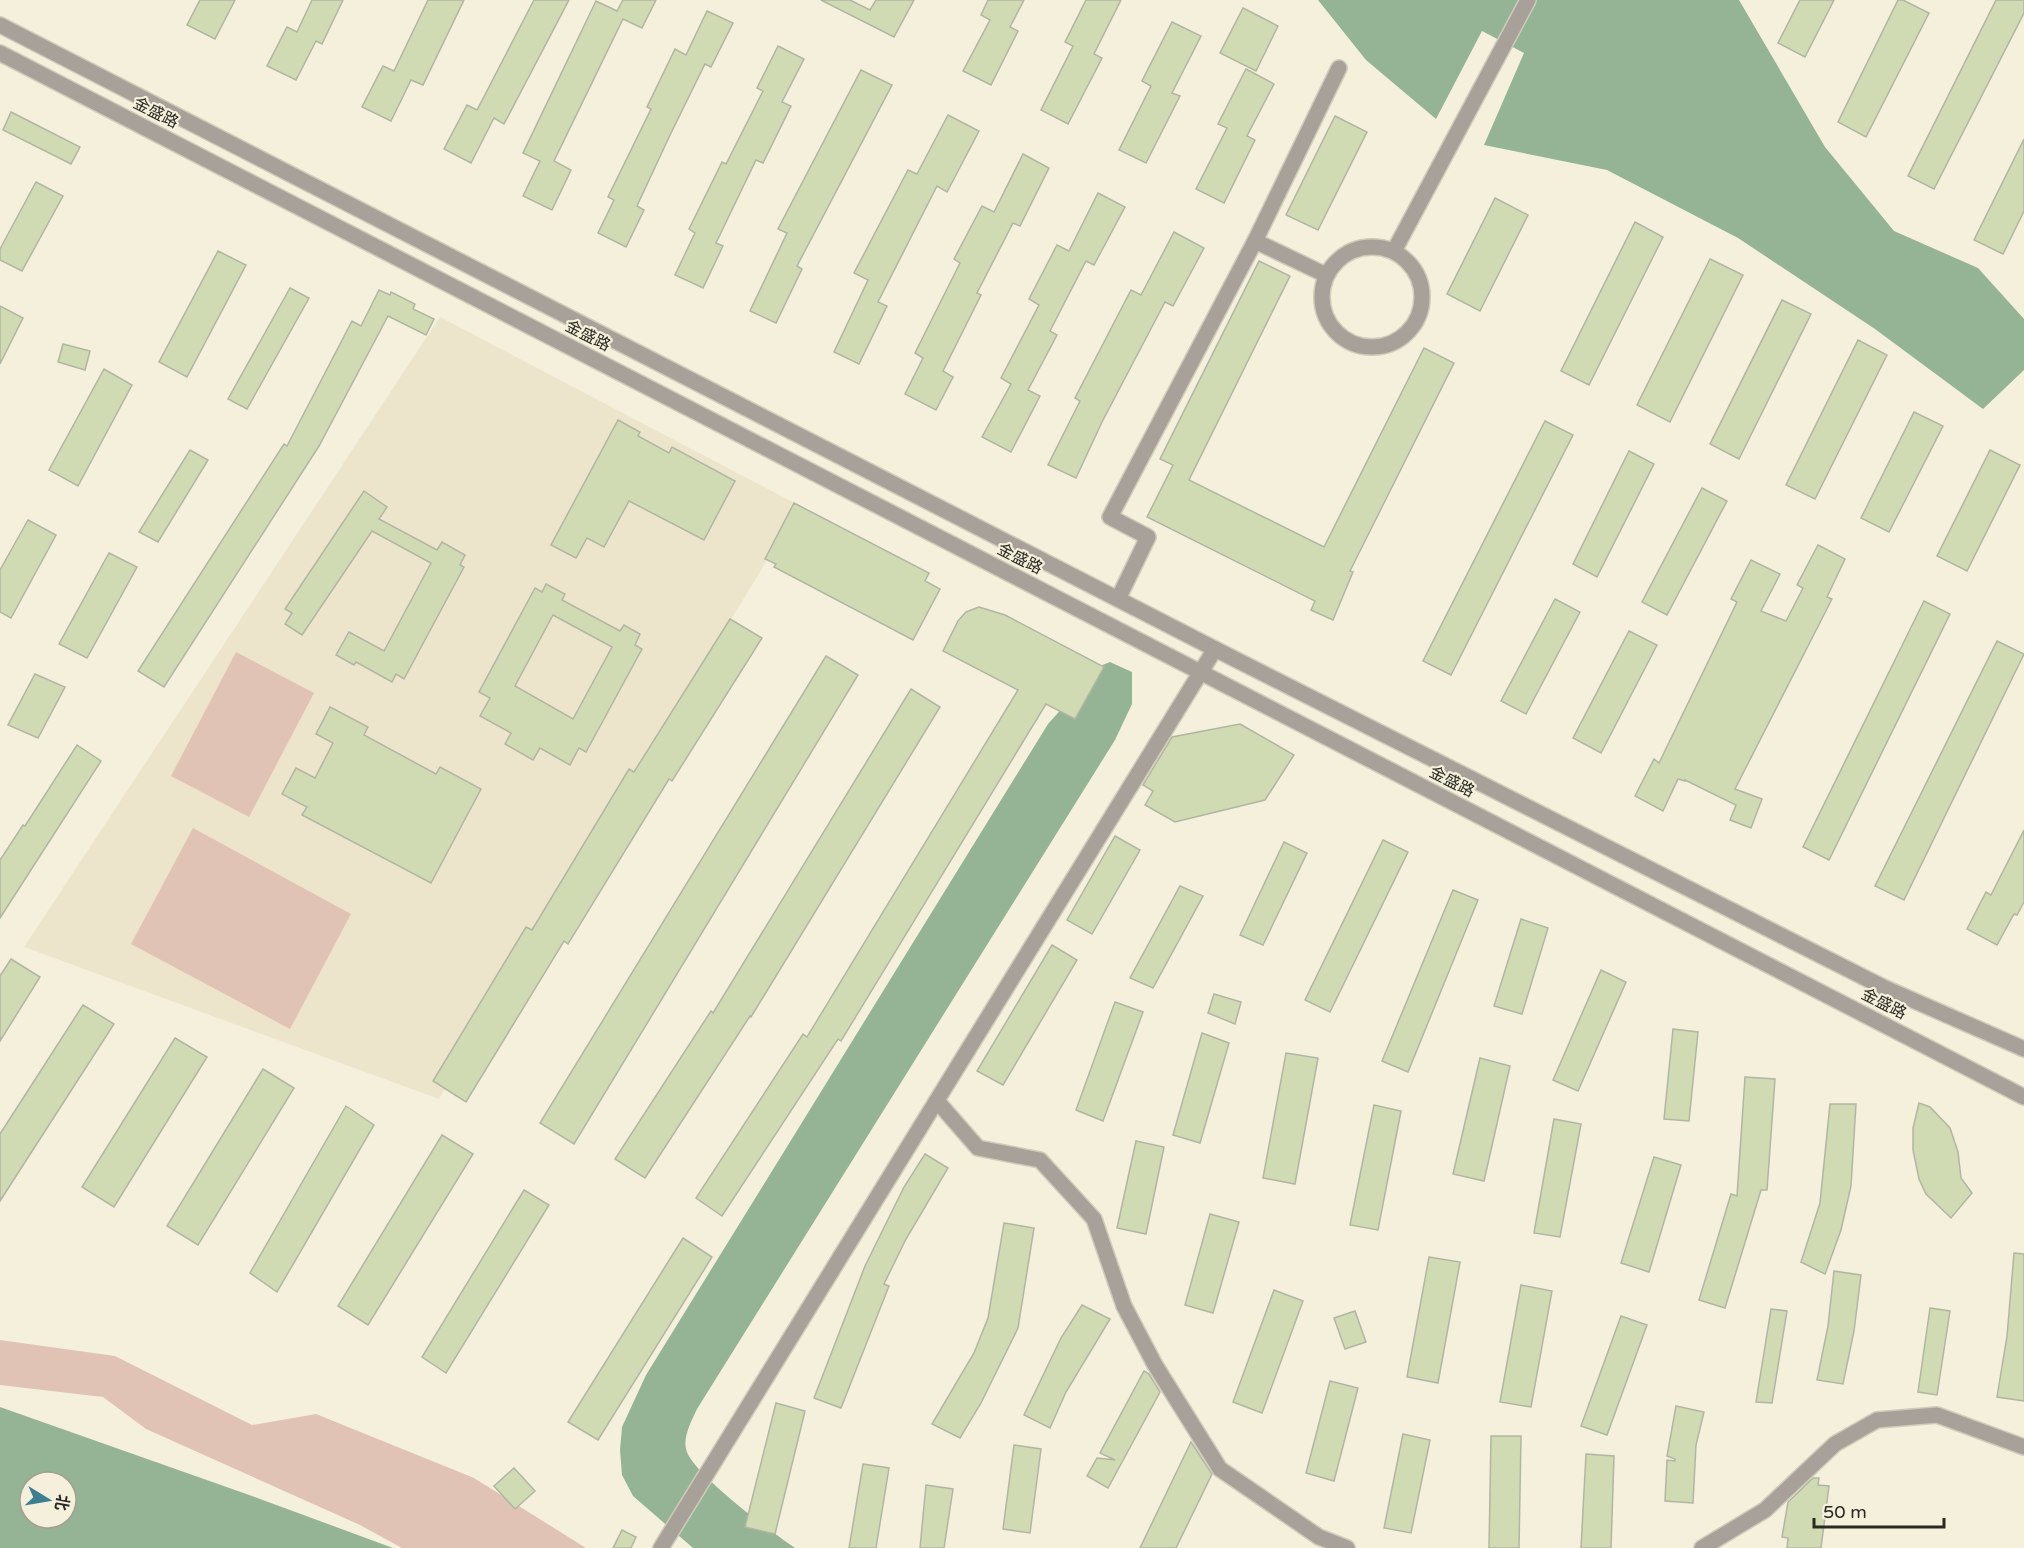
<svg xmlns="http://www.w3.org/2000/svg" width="2024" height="1548" viewBox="0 0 2024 1548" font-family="'Varela Round','Noto Sans SC',sans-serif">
  <rect width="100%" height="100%" fill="#f4f0dc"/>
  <path fill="#ece5cb" d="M440,317L800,506L439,1099L24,947Z"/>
  <g fill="#e1c3b5">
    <path d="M236,652L314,693L249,817L171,776Z"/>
    <path d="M193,828L351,914L290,1029L131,944Z"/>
    <path d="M0,1340L115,1356L252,1425L316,1414L474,1478L586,1548H402L360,1525L146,1429L103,1397L0,1385Z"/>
  </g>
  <g fill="#95b495" fill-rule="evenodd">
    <path d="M1318,0H1739L1825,147L1894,231L1978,268L2024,319V370L1983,409L1875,329L1738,238L1607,170L1484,145L1524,53L1482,31L1436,119L1366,60Z"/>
    <path d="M1110,662L1132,672V704L1115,740L697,1409C692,1420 683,1436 686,1449C691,1473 773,1533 795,1548H693L633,1496L622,1475L620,1450L622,1427L646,1375L1048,724L1100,666Z"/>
    <path d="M0,1407L252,1496L393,1548H0ZM30,1482H66V1518H30Z"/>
  </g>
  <g fill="#d0dbb3" stroke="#b1b6a3" stroke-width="1.5" fill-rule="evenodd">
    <path d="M200,0H235L215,39L187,25Z"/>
    <path d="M312,0H343L322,44L316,41L296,80L267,66L287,27L297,32Z"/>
    <path d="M428,0H464L423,85L411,80L391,121L362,107L383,66L394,71Z"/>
    <path d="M534,0H569L504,124L494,118L471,163L444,149L467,105L477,110Z"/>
    <path d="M623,0H656L642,28L623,19L554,161L571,170L552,210L523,196L540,161L523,153L596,1L617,11Z"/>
    <path d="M821,0H850L870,10L876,0H914L894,37Z"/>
    <path d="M988,0H1024L1010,27L1018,31L991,85L963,71L990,20L981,15Z"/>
    <path d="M1086,0H1121L1094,54L1102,58L1068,124L1041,110L1073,46L1065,42Z"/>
    <path d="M1800,0H1834L1805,57L1778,43Z"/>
    <path d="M1898,0H1903L1929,13L1866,137L1838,122Z"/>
    <path d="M1996,0H2024V13L1934,189L1908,176Z"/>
    <path d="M1243,8L1278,26L1256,71L1220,53Z"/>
    <path d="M707,11L733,23L711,67L705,64L671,133L637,206L644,210L626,247L598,233L614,200L608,197L651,109L647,107L675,49L686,55Z"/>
    <path d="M1172,22L1201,36L1172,93L1180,96L1146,163L1119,150L1151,86L1142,81Z"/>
    <path d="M778,46L804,59L782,102L791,106L763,163L756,160L716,243L723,246L703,288L675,275L695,233L689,229L722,162L726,164L763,91L757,88Z"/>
    <path d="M1246,69L1274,84L1247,136L1255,140L1224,203L1196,189L1227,128L1218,124Z"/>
    <path d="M861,70L892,85L797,266L802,269L776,323L750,311L787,233L778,229Z"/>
    <path d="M11,112L80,147L71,164L3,130Z"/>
    <path d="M948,115L979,131L947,192L937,186L878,302L887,306L859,364L834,352L868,280L854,273L908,170L917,174Z"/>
    <path d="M1335,116L1367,132L1318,230L1286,215Z"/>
    <path d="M2024,139V211L2003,254L1974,240Z"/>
    <path d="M1023,154L1049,168L1020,226L1013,223L977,293L981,295L943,371L953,377L936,410L905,394L923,358L915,353L960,263L954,259L982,206L994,212Z"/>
    <path d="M36,182L63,196L22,271L0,260V249Z"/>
    <path d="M1098,193L1125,207L1094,265L1086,261L1050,331L1057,335L1028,390L1040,396L1011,452L982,437L1011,384L1001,378L1039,305L1029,299L1057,245L1069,251Z"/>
    <path d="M1495,198L1528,215L1480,311L1447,294Z"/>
    <path d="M1635,222L1663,237L1589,385L1561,371Z"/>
    <path d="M1174,232L1204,248L1173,306L1165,302L1102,422L1076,478L1048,465L1080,401L1075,398L1131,290L1141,295Z"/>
    <path d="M218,251L246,265L187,377L159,362Z"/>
    <path d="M1710,259L1743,275L1670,422L1637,405Z"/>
    <path d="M1259,261L1290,276L1189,480L1324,547L1424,348L1454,363L1350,571L1353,572L1333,620L1311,610L1315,601L1147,517L1173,465L1160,459Z"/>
    <path d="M290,288L309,298L247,409L228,399Z"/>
    <path d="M379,290L390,295L391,292L415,304L413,309L434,319L426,335L388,316L319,446L164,687L138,671L284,444L287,446L352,321L361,326Z"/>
    <path d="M1782,300L1811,314L1739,459L1710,444Z"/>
    <path d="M0,306L23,318L0,364Z"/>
    <path d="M1858,340L1887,355L1815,499L1786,485Z"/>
    <path d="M63,344L90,351L85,370L58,362Z"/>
    <path d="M104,369L132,385L78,486L49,470Z"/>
    <path d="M1914,412L1943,426L1889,532L1861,518Z"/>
    <path d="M618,420L640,432L638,436L669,453L672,447L735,481L704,540L629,501L604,547L587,538L576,558L551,545Z"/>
    <path d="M1545,421L1573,435L1451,675L1423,661Z"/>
    <path d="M190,450L208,460L158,542L139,532Z"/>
    <path d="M1990,450L2020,465L1967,571L1937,556Z"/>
    <path d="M1629,451L1654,464L1597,577L1573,564Z"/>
    <path d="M1702,488L1727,501L1667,615L1642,602Z"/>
    <path d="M364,491L387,507L379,519L437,550L442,542L465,555L460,565L464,567L404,679L396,674L392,682L356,662L354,665L336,655L349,632L384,651L431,563L372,531L302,635L285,624L292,613L285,609Z"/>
    <path d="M794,503L929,573L925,581L940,589L913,640L774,567L776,564L765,559Z"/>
    <path d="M28,520L56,535L11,618L0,612V570Z"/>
    <path d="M1818,545L1845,559L1827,597L1832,599L1735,789L1762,799L1751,828L1730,820L1736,805L1685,780V781L1678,779L1663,811L1635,796L1654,759L1659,763L1737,602L1731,599L1751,560L1780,574L1761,611L1786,621L1803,588L1797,585Z"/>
    <path d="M109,553L137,567L87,658L59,644Z"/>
    <path d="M546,584L565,594L562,600L620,631L624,625L640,634L635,645L642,649L586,752L579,748L570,765L540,748L533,760L505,744L511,733L480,716L490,698L479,692L535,588L542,592ZM553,615L612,647L573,719L515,686Z"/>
    <path d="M1555,599L1580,612L1526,714L1501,701Z"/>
    <path d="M1924,601L1950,614L1829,860L1803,847Z"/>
    <path d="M979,607L1005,615L1104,667L1075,719L1046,704L841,1041L838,1039L722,1216L696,1198L803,1034L807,1037L1018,690L943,651L958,621L966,612Z"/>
    <path d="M730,619L762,638L672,781L669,779L568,944L564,941L466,1102L433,1081L526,927L532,930L629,769L634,772Z"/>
    <path d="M1629,631L1657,645L1601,753L1573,738Z"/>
    <path d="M1997,641L2024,654L1904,900L1875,886Z"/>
    <path d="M826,656L858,675L574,1144L540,1123Z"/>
    <path d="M35,674L65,687L38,738L8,725Z"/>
    <path d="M911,689L940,707L751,1017L750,1016L645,1178L615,1159L711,1011L713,1013Z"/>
    <path d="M330,707L368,727L364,735L436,774L440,767L481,789L431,883L302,815L307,807L282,794L296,768L315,778L333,743L316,734Z"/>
    <path d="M1240,724L1294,755L1265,800L1175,822L1145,805L1153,791L1143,785L1172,737Z"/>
    <path d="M77,745L101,761L0,918V860L23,825L25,826Z"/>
    <path d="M2024,830V902L2017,915L2014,914L1997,945L1967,929L1986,892L1991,895Z"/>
    <path d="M1115,836L1140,850L1092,934L1067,920Z"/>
    <path d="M1383,840L1408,852L1330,1012L1305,1000Z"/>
    <path d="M1284,842L1307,853L1263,945L1240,935Z"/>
    <path d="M1180,886L1203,896L1153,988L1130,978Z"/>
    <path d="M1453,890L1478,900L1408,1072L1382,1061Z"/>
    <path d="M1521,919L1548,928L1522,1014L1494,1006Z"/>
    <path d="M1052,945L1077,960L1003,1085L977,1071Z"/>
    <path d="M11,959L40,977L0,1041V976Z"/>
    <path d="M1601,970L1626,982L1578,1091L1553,1080Z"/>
    <path d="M1214,994L1241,1002L1235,1024L1208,1013Z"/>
    <path d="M1115,1002L1143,1012L1103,1121L1076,1110Z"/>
    <path d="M83,1005L114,1024L0,1201V1134Z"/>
    <path d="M1673,1029L1698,1032L1689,1121L1664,1119Z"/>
    <path d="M1202,1033L1229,1043L1200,1143L1173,1135Z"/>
    <path d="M175,1038L207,1057L114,1207L82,1187Z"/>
    <path d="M1286,1053L1318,1058L1295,1184L1263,1178Z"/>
    <path d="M1480,1058L1510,1066L1484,1181L1453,1174Z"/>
    <path d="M263,1069L294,1088L198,1245L167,1226Z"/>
    <path d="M1745,1077L1775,1079L1767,1190H1761L1725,1308L1699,1300L1731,1194L1737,1196Z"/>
    <path d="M1919,1103L1930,1107L1950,1128L1958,1152L1961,1178L1972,1193L1951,1218L1926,1194L1919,1179L1913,1150V1128Z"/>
    <path d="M1830,1104H1856L1851,1186L1841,1230L1825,1274L1801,1262L1820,1203Z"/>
    <path d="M1374,1105L1401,1111L1378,1230L1350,1225Z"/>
    <path d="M346,1106L374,1125L277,1292L250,1273Z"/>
    <path d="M1554,1119L1581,1124L1560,1237L1534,1233Z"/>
    <path d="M442,1135L473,1154L368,1325L338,1306Z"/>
    <path d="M1136,1141L1164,1147L1146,1234L1117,1228Z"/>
    <path d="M925,1154L948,1168L906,1239L884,1284L889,1286L841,1408L814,1398L865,1266L904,1187Z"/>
    <path d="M1654,1157L1681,1165L1649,1272L1621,1263Z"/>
    <path d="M524,1190L549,1205L446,1373L422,1357Z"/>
    <path d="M1210,1214L1239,1222L1213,1313L1185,1305Z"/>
    <path d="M1004,1223L1034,1228L1018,1328L981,1403L960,1438L932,1424L974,1353L988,1318Z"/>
    <path d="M683,1238L712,1257L598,1440L568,1422Z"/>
    <path d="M2014,1253L2024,1254V1401L1997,1397L2007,1336Z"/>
    <path d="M1429,1257L1460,1262L1438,1383L1407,1377Z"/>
    <path d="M1834,1271L1861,1275L1854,1331L1843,1384L1817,1380L1828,1326Z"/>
    <path d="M1521,1285L1552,1291L1531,1407L1500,1402Z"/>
    <path d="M1274,1290L1303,1301L1262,1413L1233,1402Z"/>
    <path d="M1082,1305L1110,1319L1066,1392L1050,1428L1024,1415L1061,1338Z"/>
    <path d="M1930,1308L1950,1311L1937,1395L1918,1392Z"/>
    <path d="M1771,1309L1787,1311L1772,1403L1756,1402Z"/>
    <path d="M1355,1311L1366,1342L1345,1349L1334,1318Z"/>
    <path d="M1621,1316L1647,1325L1607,1435L1581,1426Z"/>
    <path d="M1144,1371L1149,1374L1160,1392L1108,1488L1087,1476L1097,1458L1115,1460L1100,1453Z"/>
    <path d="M1330,1381L1358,1388L1334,1481L1306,1473Z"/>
    <path d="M776,1403L805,1411L775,1534L745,1527Z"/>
    <path d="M1676,1406L1704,1412L1696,1445L1693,1503L1665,1501L1667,1460L1675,1461V1459L1667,1456Z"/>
    <path d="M1403,1434L1430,1440L1411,1533L1384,1528Z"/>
    <path d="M1491,1436H1521L1519,1548H1489Z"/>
    <path d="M1191,1442L1212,1474L1176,1548H1140Z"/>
    <path d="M1014,1445L1041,1449L1030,1533L1003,1529Z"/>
    <path d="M1586,1454L1614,1456L1611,1548H1581Z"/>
    <path d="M863,1464L889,1468L876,1548H849Z"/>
    <path d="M514,1468L535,1491L515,1509L494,1486Z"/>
    <path d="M1813,1478H1819L1818,1485L1829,1486L1821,1548H1787L1788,1538L1782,1537L1788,1502Z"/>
    <path d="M926,1485L953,1489L944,1548H920Z"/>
    <path d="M622,1530L636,1537L631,1548H613Z"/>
  </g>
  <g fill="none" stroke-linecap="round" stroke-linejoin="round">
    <g stroke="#d0ccba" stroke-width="18">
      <g id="minor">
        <path d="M0,25L1215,649L1883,987L2024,1049"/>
        <path d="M0,53L2024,1097"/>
        <path d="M1255,241L1326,275"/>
        <circle cx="1372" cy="297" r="50"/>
        <path d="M1394,251L1528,0"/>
        <path d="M1118,599L1148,537L1110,517L1255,241L1339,68"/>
        <path d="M937,1101L978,1148L1040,1160L1094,1219L1124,1306L1155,1365L1220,1469L1319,1537L1347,1548"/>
        <path d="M661,1548L1215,649"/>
        <path d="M1702,1548L1765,1510L1835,1444L1877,1420L1937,1415L2024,1447"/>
      </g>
    </g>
    <use href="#minor" stroke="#a7a19a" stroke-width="15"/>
  </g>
  <g text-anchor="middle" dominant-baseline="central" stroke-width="4.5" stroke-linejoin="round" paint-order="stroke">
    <g font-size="16" fill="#2a2921" stroke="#f4f0dc">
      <text transform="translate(156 113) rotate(27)">金盛路</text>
      <text transform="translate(588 336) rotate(27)">金盛路</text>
      <text transform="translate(1020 559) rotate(27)">金盛路</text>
      <text transform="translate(1452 782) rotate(27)">金盛路</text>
      <text transform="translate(1884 1004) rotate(27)">金盛路</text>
    </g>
  </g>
  <g transform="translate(48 1500) rotate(101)"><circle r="28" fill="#f4f0dc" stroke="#a3a091" stroke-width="1.5"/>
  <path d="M0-4.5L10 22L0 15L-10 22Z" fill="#3d7e91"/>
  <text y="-9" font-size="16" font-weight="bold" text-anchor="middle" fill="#2a2921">北</text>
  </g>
  <path d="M1814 1518v9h130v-9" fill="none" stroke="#2a2921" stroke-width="3"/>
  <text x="1823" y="1518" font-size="18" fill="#2a2921" stroke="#f4f0dc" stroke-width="4.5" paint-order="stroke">50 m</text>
</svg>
